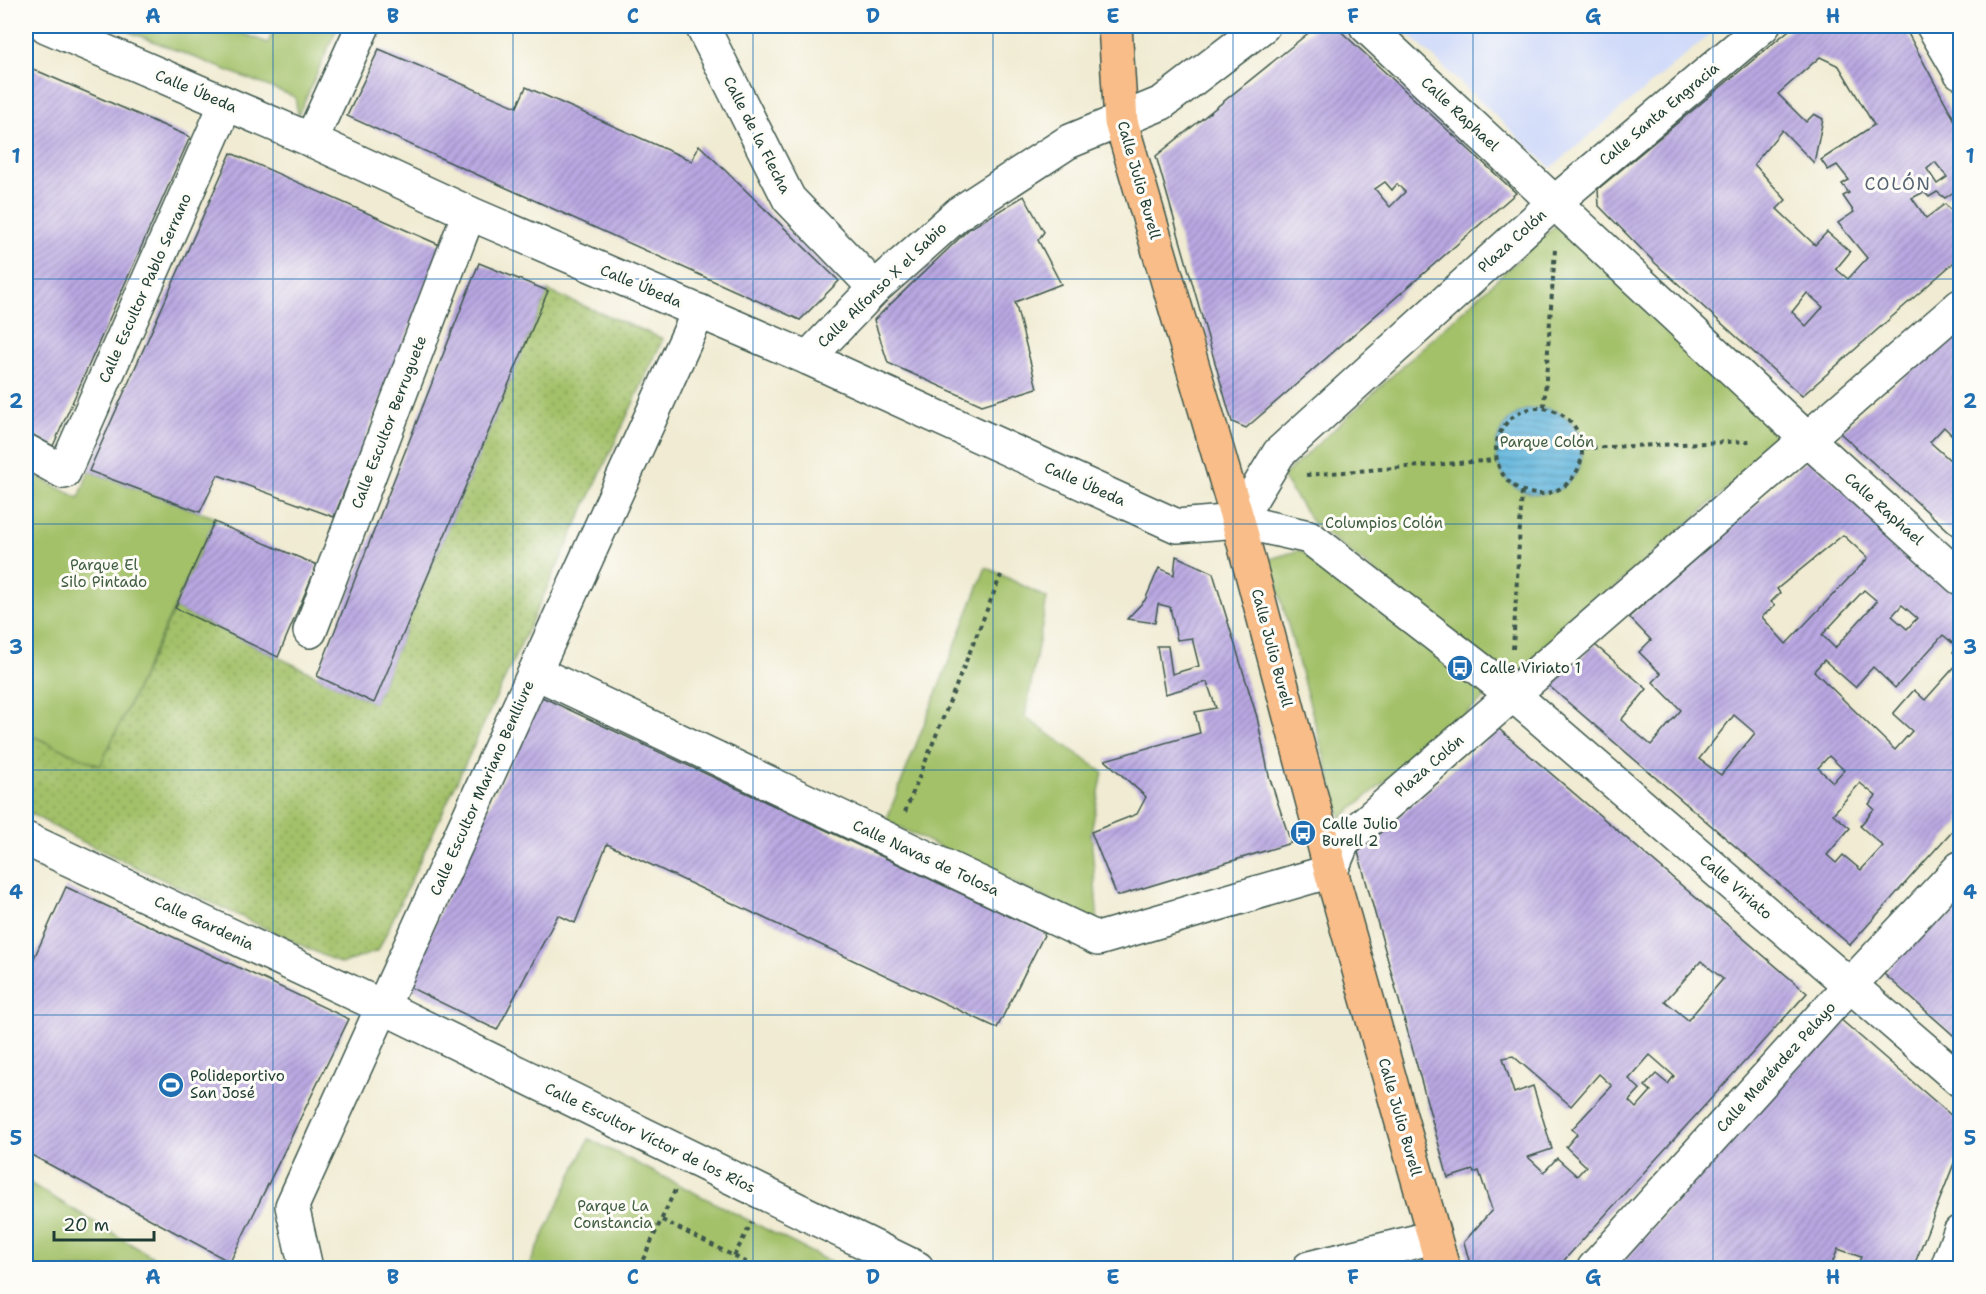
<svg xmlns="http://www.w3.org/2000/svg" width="1986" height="1294" viewBox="0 0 1986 1294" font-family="'Shantell Sans',sans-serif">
  <defs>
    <pattern id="grass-dots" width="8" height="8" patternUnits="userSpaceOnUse" patternTransform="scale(1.5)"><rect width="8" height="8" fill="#a3c169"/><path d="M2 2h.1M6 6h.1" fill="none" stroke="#849e57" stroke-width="1.8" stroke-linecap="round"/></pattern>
    <pattern id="water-rules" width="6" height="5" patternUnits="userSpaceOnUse" patternTransform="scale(1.5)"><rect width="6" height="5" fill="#61b5dd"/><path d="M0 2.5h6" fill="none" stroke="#4f94b4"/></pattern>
    <pattern id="building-hatch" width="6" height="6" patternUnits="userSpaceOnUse" patternTransform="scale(1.5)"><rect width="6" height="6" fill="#b9a7e2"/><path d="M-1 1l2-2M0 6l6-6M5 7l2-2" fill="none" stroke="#9689b8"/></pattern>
  </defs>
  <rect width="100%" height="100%" fill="#fdfcf7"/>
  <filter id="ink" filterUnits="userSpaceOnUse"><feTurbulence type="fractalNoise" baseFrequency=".0167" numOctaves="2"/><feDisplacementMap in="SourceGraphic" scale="12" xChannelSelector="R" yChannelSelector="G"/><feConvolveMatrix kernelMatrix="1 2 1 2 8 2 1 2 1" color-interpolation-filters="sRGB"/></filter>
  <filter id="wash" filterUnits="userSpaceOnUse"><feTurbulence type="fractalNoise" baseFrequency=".008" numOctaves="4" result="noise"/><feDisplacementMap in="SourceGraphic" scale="24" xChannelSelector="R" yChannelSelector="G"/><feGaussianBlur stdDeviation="1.35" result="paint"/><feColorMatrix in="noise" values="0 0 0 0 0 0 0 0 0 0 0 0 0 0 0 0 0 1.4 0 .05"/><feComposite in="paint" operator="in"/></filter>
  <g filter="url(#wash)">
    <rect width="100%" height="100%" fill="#f0ebd2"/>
    <path fill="#d0daf9" d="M1400,26H1720L1551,168Z"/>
    <path fill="url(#grass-dots)" stroke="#617f4e" stroke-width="1.5" d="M548,291L663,339L378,951L341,964L75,838L26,811V733L100,765L175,608L374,703Z"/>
    <g fill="#a3c169" stroke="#617f4e" stroke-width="1.5">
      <path d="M133,26H222L268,43L275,26H338L298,116L295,97L130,32Z"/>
      <path d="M1557,224L1783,440L1511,678L1313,523L1282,477Z"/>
      <path d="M26,471L79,498L89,471L216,518L100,766L26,733Z"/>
      <path d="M1300,550L1487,696L1341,818L1270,559Z"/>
      <path d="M986,567L1047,598L1025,717L1103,772L1091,832L1098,924L886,821Z"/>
      <path d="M589,1139L842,1268H528Z"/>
      <path d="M26,1181L171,1268H26Z"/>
    </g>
    <circle fill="url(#water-rules)" stroke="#407988" stroke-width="1.5" cx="1539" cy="451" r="43"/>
    <g id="blocks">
      <g fill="url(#building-hatch)" fill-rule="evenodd">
        <path d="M1317,26H1335L1516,193L1246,428L1232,422L1156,156ZM1385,182L1392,190L1397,184L1405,192L1390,207L1375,189Z"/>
        <path d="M1794,26H1904L1960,130V199L1955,191L1945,198L1937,192L1929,197L1924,192L1912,198L1926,218L1945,204L1960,220V257L1802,396L1655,263L1599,206L1598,189ZM1820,57L1839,66L1874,125L1821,160L1828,170L1837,165L1849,180L1842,184L1849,193L1843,196L1854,212L1838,223L1867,258L1848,279L1836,269L1850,252L1827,232L1815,245L1777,209L1786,200L1754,164L1782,130L1814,163L1823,119L1814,114L1806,122L1778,94ZM1935,162L1947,177L1937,184L1927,169ZM1807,293L1823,307L1806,326L1792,312Z"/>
        <path d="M379,49L517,107L526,87L692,161L699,145L839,281L800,320L347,116Z"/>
        <path d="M26,66L190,137L53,446L26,431Z"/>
        <path d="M231,153L442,246L334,517L218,475L200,512L89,471Z"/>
        <path d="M1024,196L1044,232L1038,240L1061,284L1015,302L1037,388L982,405L888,363L874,320L969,229Z"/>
        <path d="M479,263L548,291L374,703L317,676Z"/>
        <path d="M1960,328V443L1944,427L1930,442L1950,460L1960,450V541L1840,433Z"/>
        <path d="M1809,459L1960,597V660L1953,652L1957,647L1943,635L1895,688L1873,667L1855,687L1824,660L1814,671L1895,750L1912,731L1893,714L1914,690L1925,700L1960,661V822L1850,945L1549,686L1595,645L1647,689L1621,720L1651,745L1681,710L1653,682L1661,674L1639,652L1651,640L1629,617ZM1843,535L1868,558L1786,644L1762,617L1775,605L1771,602L1780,593L1777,589ZM1864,590L1877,601L1835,648L1822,635ZM1902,605L1917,618L1907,629L1892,616ZM1734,715L1755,733L1721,775L1699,759ZM1829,756L1844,770L1833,782L1818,768ZM1860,783L1876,796L1869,804L1874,809L1860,826L1883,846L1861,870L1843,855L1836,863L1827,855L1850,828L1833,814Z"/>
        <path d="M214,522L317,565L278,657L175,608Z"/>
        <path d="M1176,556L1213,573L1257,717L1269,776L1291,843L1117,896L1091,832L1137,814L1146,797L1105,760L1200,733L1195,712L1216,708L1207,682L1165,694L1157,646H1168L1172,674L1199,666L1192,638L1177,640L1170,607L1158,604L1155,623L1127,619L1145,600L1159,568L1174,575Z"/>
        <path d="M542,697L1045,933L997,1028L607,844L575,923L558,915L497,1030L407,986L460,867Z"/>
        <path d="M1499,729L1807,993L1557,1268H1471L1464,1242L1492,1210L1479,1171L1474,1173L1473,1170L1448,1178L1358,852ZM1701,961L1723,979L1688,1020L1665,1001ZM1650,1055L1674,1076L1668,1084L1656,1074L1645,1086L1651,1091L1636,1108L1629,1101L1640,1089L1629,1079ZM1513,1056L1571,1106L1599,1074L1612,1086L1572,1129L1577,1134L1566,1147L1586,1166L1577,1176L1557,1158L1544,1172L1528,1157L1552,1149L1533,1086L1514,1093L1503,1058Z"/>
        <path d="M66,887L349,1019L230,1262L26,1152V976Z"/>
        <path d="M1960,889V1041L1884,974Z"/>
        <path d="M1839,1018L1960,1123V1148L1913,1268H1856L1861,1257L1838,1249L1831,1266L1835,1268H1617Z"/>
      </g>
    </g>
  </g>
  <g filter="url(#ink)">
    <use href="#blocks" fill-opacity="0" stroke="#3e574c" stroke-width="1.5"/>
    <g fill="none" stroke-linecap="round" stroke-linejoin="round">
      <g stroke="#3e574c" stroke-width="36">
        <g id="minor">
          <path d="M46,26L311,140L469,213L808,358L1177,526L1238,521L1309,537L1512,694L1960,1080"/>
          <path d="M702,26L789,199L875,288"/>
          <path d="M1366,26L1807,439L1960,578"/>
          <path d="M1933,26L1960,72"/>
          <path d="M311,140L363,26"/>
          <path d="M808,358L875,288L959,213L1068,142L1162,103L1263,26"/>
          <path d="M26,451L64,472L226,104"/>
          <path d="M1238,521L1279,453L1555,202L1763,26"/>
          <path d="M310,631L469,213"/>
          <path d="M535,672L1098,939L1331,871L1343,842L1960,306"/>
          <path d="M26,839L383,1007L917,1268"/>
          <path d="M306,1268L292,1206L699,311"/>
          <path d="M1309,1268L1434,1237"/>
          <path d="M1594,1268L1850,985L1960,868"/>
          <path d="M1947,1268L1960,1232"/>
        </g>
      </g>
      <g stroke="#3e574c" stroke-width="36">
        <path id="major" d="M1115,26L1121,122L1238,521L1331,871L1443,1268"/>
      </g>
      <g stroke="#3e574c" stroke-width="4" stroke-dasharray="4.5 4.5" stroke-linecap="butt">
        <path d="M1544,407L1555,249"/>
        <circle cx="1539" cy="451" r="43"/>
        <path d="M1583,448L1752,441"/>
        <path d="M1306,475L1496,460"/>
        <path d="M1513,649L1522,491"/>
        <path d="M905,812L1001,575"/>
        <path d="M662,1220L758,1268"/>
        <path d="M734,1256L752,1222"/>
        <path d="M639,1268L676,1188"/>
      </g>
      <use href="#minor" stroke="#fff" stroke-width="33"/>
      <use href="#major" stroke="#f8bd88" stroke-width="33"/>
    </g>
  </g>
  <path fill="none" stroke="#1f6fb2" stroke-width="1.5" stroke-opacity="0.55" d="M273,26V1268M513,26V1268M753,26V1268M993,26V1268M1233,26V1268M1473,26V1268M1713,26V1268M26,279H1960M26,524H1960M26,770H1960M26,1015H1960"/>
  <defs>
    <g id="bus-disc" transform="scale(1.35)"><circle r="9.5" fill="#1f6fb2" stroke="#fdfcf7"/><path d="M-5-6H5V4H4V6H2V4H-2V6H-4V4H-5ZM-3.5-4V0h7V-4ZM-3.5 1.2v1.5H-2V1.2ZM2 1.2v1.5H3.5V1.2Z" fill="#fff"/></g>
    <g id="stadium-disc" transform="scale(1.35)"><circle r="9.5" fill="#1f6fb2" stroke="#fdfcf7"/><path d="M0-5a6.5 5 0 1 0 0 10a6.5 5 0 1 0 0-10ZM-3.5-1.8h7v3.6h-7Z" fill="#fff"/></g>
  </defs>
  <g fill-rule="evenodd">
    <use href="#bus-disc" x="1460" y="668"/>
    <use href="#bus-disc" x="1303" y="833"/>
    <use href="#stadium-disc" x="171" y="1085"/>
  </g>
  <g text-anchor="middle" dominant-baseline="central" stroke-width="6" stroke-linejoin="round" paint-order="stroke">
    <g font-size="15" fill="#1f3d34" stroke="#fdfcf7">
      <text transform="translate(196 91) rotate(23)">Calle Úbeda</text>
      <text transform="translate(1460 114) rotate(43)">Calle Raphael</text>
      <text transform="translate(1659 114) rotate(-40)">Calle Santa Engracia</text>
      <text transform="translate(757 135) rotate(63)">Calle de la Flecha</text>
      <text transform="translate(1139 180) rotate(74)">Calle Julio Burell</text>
      <text transform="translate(1512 241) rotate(-42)">Plaza Colón</text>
      <text transform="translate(882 285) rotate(-44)">Calle Alfonso X el Sabio</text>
      <text transform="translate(641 286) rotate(23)">Calle Úbeda</text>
      <text transform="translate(145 288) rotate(-66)">Calle Escultor Pablo Serrano</text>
      <text transform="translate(389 422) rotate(-69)">Calle Escultor Berruguete</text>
      <text transform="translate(1085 484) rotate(24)">Calle Úbeda</text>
      <text transform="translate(1884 509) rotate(42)">Calle Raphael</text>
      <text transform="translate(1272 648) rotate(75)">Calle Julio Burell</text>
      <text transform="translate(1429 766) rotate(-41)">Plaza Colón</text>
      <text transform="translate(482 788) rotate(-66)">Calle Escultor Mariano Benlliure</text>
      <text transform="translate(926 858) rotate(25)">Calle Navas de Tolosa</text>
      <text transform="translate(1736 887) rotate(41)">Calle Viriato</text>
      <text transform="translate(204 923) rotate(25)">Calle Gardenia</text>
      <text transform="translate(1776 1067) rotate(-48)">Calle Menéndez Pelayo</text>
      <text transform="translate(1400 1117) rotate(74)">Calle Julio Burell</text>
      <text transform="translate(650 1138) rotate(26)">Calle Escultor Víctor de los Ríos</text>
    </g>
    <g font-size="15" fill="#405e41" stroke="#fdfcf7">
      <text x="1547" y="442">Parque Colón</text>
      <text x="1384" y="523">Columpios Colón</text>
      <text x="104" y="565">Parque El<tspan x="104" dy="17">Silo Pintado</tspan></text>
      <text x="613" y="1206">Parque La<tspan x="613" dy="17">Constancia</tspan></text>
    </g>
    <g font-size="15" fill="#1f3d34" stroke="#fdfcf7" text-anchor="start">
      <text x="1480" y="668">Calle Viriato 1</text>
      <text x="1322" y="824">Calle Julio<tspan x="1322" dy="17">Burell 2</tspan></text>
      <text x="190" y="1076">Polideportivo<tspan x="190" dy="17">San José</tspan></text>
    </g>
    <g font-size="18" letter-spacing="1.5" fill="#556271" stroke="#fdfcf7">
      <text x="1898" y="184">COLÓN</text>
    </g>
  </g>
  <rect width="1986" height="1294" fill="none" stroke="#fdfcf7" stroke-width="66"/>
  <path d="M54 1231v9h100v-9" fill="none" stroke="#1f3d34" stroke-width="3"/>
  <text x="63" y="1231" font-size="18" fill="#1f3d34" stroke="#fdfcf7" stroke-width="4.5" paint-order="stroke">20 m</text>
  <rect x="33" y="33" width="1920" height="1228" fill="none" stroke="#1f6fb2" stroke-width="2"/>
  <g font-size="20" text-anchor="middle" font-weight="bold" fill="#1f6fb2">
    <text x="153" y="23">A</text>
    <text x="393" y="23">B</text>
    <text x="633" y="23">C</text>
    <text x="873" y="23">D</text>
    <text x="1113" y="23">E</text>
    <text x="1353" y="23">F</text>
    <text x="1593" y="23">G</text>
    <text x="1833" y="23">H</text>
    <text x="16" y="163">1</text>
    <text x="1970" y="163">1</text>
    <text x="16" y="408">2</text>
    <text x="1970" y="408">2</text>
    <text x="16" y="654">3</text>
    <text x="1970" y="654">3</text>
    <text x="16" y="899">4</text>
    <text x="1970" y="899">4</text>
    <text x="16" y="1145">5</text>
    <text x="1970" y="1145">5</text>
    <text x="153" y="1284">A</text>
    <text x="393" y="1284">B</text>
    <text x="633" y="1284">C</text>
    <text x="873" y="1284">D</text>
    <text x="1113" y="1284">E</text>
    <text x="1353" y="1284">F</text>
    <text x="1593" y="1284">G</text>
    <text x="1833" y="1284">H</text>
  </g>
</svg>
